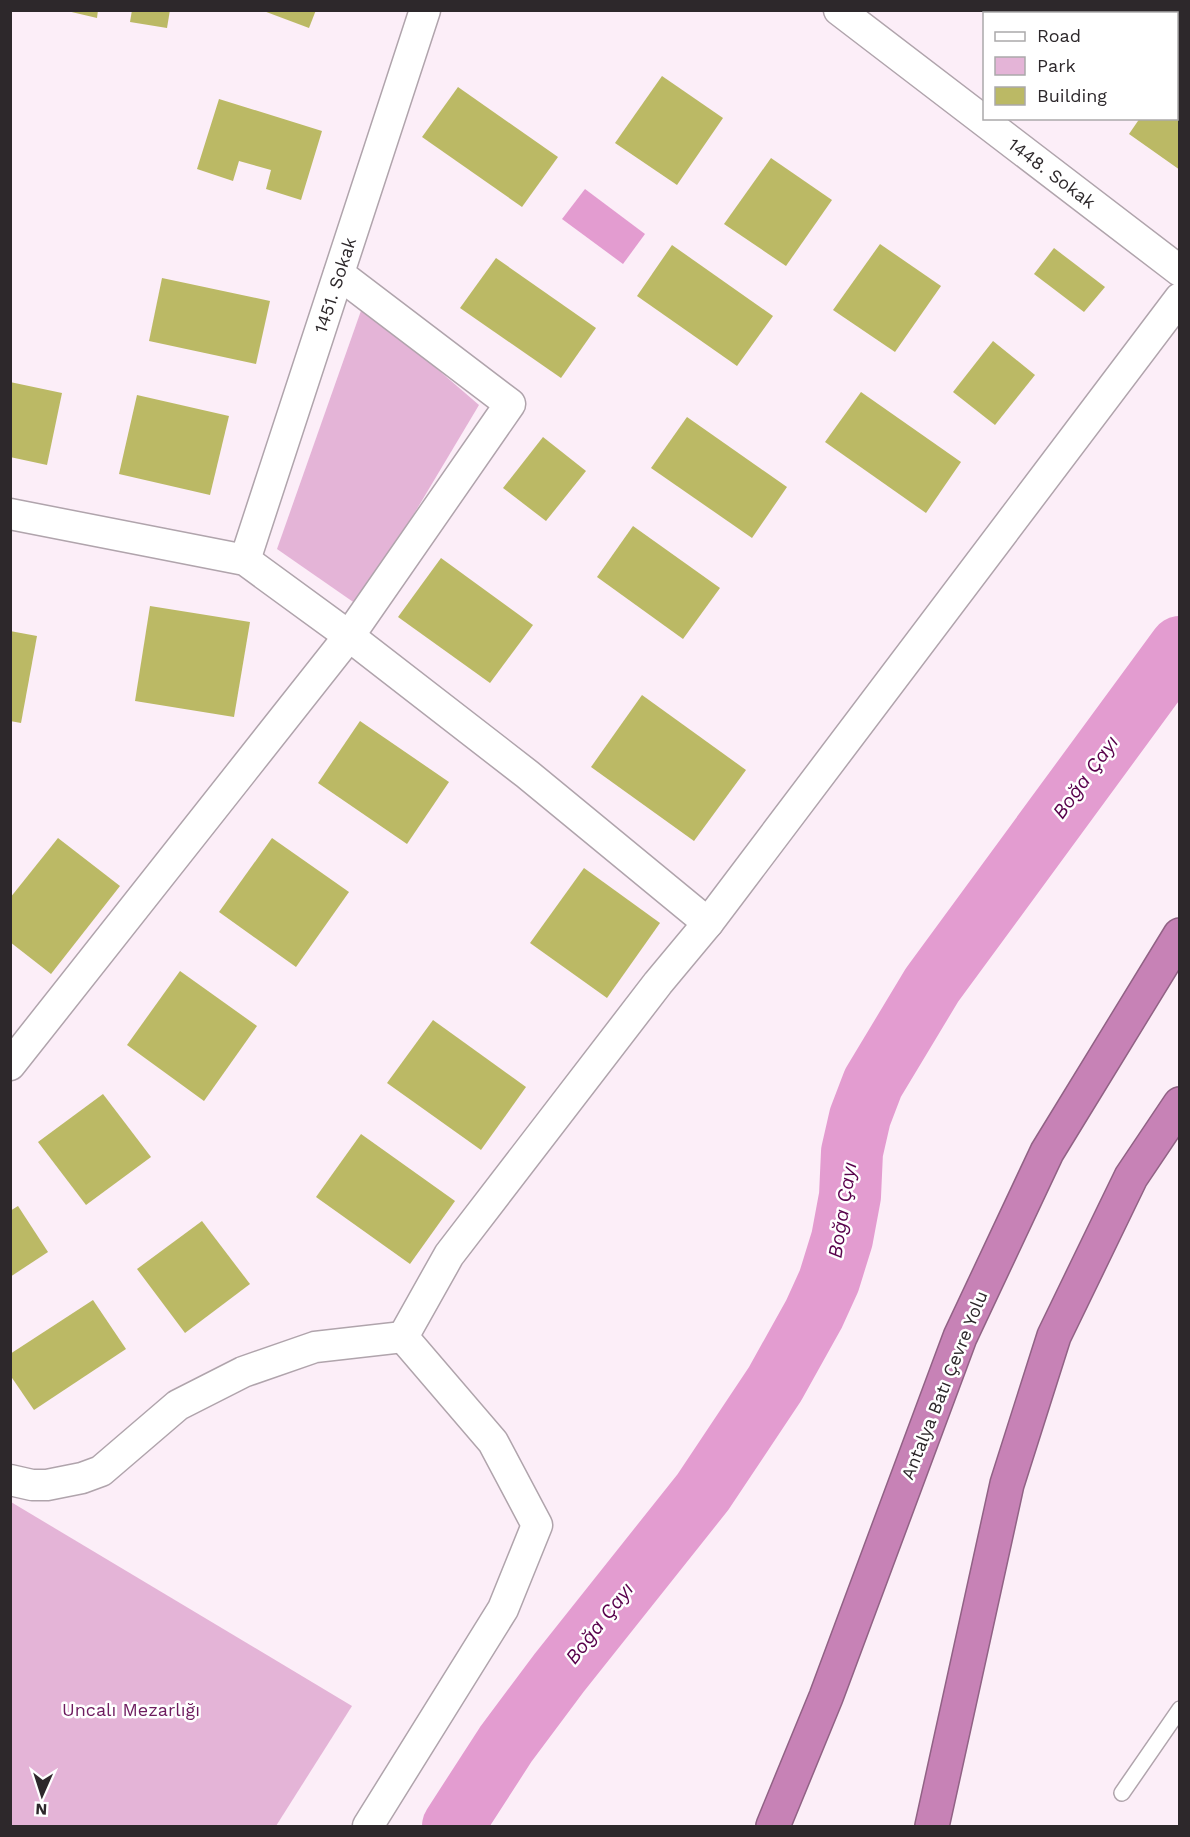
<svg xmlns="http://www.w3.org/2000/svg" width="1190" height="1837" viewBox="0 0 1190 1837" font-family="'Work Sans',sans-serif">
  <rect width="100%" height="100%" fill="#fceef8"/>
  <g fill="#e4b4d7">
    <path d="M363,305L479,405L359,606L277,549Z"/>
    <path d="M11,1502L352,1706L276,1826H11Z"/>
  </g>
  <path fill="#e39cd0" d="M585,189L645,234L623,264L562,219Z"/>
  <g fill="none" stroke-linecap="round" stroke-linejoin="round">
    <path stroke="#e39cd0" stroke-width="62" d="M453,1826L506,1744L559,1673L703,1492L775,1384L814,1314L829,1281L842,1239L850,1196L852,1152L860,1117L873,1083L932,985L1180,647"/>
  </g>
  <g fill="#bbb965">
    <path d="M63,10H98L97,18Z"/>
    <path d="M132,10H170L167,28L130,22Z"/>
    <path d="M261,10H316L309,28Z"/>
    <path d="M1055,10H1108L1112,14H1053Z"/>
    <path d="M1180,64V170L1129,134L1140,118H1176V68Z"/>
    <path d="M662,76L723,118L677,185L615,143Z"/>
    <path d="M458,87L558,157L522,207L422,137Z"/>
    <path d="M219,99L322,131L301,200L266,189L271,170L239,161L233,181L197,169Z"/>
    <path d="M771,158L832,200L786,266L724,224Z"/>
    <path d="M880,244L941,286L895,352L833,310Z"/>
    <path d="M672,245L773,316L737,366L637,296Z"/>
    <path d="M1054,248L1105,287L1084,312L1034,274Z"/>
    <path d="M496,258L596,328L561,378L460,308Z"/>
    <path d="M162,278L270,301L256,364L149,341Z"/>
    <path d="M993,341L1035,375L995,425L953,392Z"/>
    <path d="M10,382L62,393L47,465L10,457Z"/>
    <path d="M861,392L961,462L926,513L825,442Z"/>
    <path d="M137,395L229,416L210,495L119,474Z"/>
    <path d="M687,417L787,487L752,538L651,468Z"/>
    <path d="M543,437L586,471L546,521L503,488Z"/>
    <path d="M633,526L720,588L683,639L597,577Z"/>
    <path d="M441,558L533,625L490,683L398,617Z"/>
    <path d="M150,606L250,622L234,717L135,701Z"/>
    <path d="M10,631L37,636L21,723L10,721Z"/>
    <path d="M642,695L746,770L694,841L591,767Z"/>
    <path d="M360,721L449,782L407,844L318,783Z"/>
    <path d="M58,838L120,886L51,974L10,942V898Z"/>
    <path d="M272,838L349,892L296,967L219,912Z"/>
    <path d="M584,868L660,923L607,998L530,943Z"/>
    <path d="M180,971L257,1026L204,1101L127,1045Z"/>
    <path d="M433,1020L526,1087L481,1150L387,1083Z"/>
    <path d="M103,1094L151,1157L86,1205L38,1142Z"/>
    <path d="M361,1134L455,1201L410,1264L316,1197Z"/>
    <path d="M18,1206L48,1252L10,1277V1211Z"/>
    <path d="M202,1221L250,1284L185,1333L137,1269Z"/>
    <path d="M93,1300L126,1349L34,1410L10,1375V1354Z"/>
  </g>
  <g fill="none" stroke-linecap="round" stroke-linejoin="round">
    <g stroke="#b0a4ac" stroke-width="18">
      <path id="lane" d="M1122,1793L1180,1709"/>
    </g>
    <g stroke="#b0a4ac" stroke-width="33">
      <g id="street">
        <path d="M839,10L1180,271"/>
        <path d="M10,514L245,560L349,636L527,774L708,923"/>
        <path d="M245,560L425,10"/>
        <path d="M10,1065L349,636L510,404L339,274"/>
        <path d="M10,1480L32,1485H47L82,1478L101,1471L178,1405L243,1372L315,1347L403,1337"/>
        <path d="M368,1826L503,1609L537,1525L493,1442L403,1337L449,1255L658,983L708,923L1180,298"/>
      </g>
    </g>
    <g stroke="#916285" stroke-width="36">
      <g id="highway">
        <path d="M773,1826L826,1697L960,1337L1047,1152L1180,935"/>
        <path d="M932,1826L1007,1484L1054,1336L1131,1177L1180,1104"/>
      </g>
    </g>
    <use href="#lane" stroke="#fff" stroke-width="15"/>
    <use href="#street" stroke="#fff" stroke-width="30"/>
    <use href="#highway" stroke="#c782b6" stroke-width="33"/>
  </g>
  <g text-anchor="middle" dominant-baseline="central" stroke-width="5" stroke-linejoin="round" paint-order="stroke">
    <g font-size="18" fill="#2d282b" stroke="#fff">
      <text transform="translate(1052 173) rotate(37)">1448. Sokak</text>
      <text transform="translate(335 285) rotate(-72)">1451. Sokak</text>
      <text transform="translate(944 1385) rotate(-68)">Antalya Batı Çevre Yolu</text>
    </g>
    <g font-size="18" fill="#6d1b5e" stroke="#fff">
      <text x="131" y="1709">Uncalı Mezarlığı</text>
    </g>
    <g font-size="20" font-style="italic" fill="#58014b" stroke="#fff">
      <text transform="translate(1085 777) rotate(-54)">Boğa Çayı</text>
      <text transform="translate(842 1210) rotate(-81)">Boğa Çayı</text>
      <text transform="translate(599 1623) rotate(-52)">Boğa Çayı</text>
    </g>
  </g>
  <rect width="1190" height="1837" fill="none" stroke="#2d282b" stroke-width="24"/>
  <rect x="983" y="12" width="195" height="108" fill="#ffffff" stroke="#aba9aa" stroke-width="1.5"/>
  <rect x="995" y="32" width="30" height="9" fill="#ffffff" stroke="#aba9aa" stroke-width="1.5"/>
  <text x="1037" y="42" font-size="18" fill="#2d282b">Road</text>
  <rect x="995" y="57" width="30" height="18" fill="#e4b4d7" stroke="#aba9aa" stroke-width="1.5"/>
  <text x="1037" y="72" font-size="18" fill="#2d282b">Park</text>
  <rect x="995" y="87" width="30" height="18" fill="#bbb965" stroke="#aba9aa" stroke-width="1.5"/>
  <text x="1037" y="102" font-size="18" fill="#2d282b">Building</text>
  <g transform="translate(42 1795) rotate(183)" stroke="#ffffff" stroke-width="4.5" paint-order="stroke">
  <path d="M0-4.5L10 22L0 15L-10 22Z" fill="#2d282b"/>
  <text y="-9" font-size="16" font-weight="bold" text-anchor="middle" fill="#2d282b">N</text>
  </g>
</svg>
